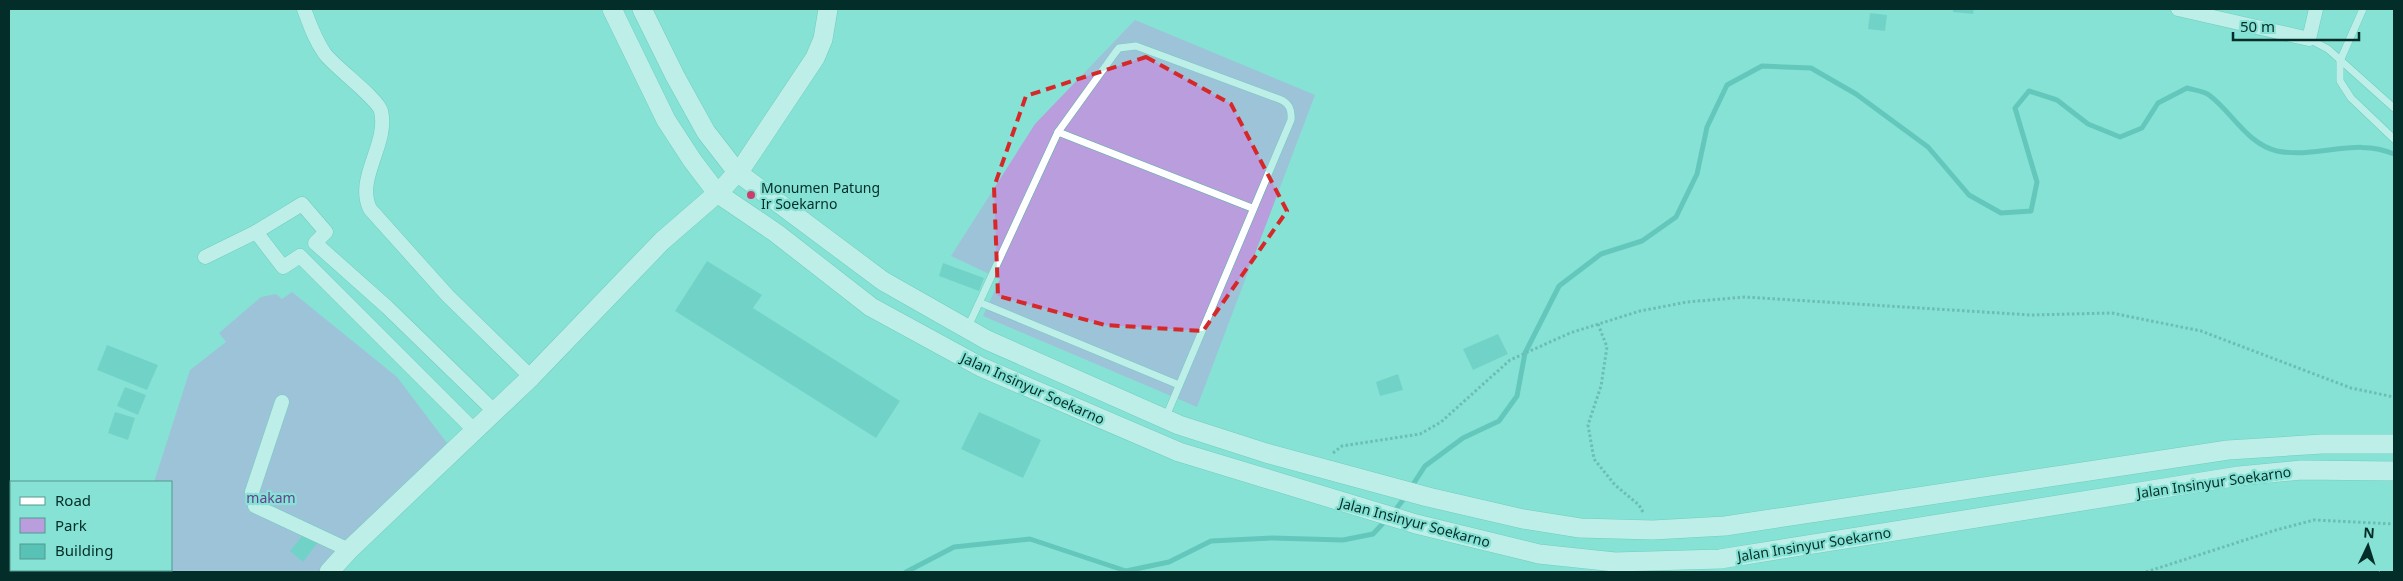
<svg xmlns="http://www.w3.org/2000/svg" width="2403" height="581" viewBox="0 0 2403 581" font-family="'Noto Sans',sans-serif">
  <rect width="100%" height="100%" fill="#86e2d5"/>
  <g fill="#b99ddc">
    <path d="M1135,20L1315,95L1197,407L983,316L1000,279L951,256L1035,124Z"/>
    <path d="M292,292L397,377L450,447L320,572H57L59,570H171V482H154L190,370L226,342L219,333L261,297L276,294L282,299Z"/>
  </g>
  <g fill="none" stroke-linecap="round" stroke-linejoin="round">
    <g stroke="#39a89c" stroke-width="5">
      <path d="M1410,489L1425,466L1463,438L1499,421L1517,396L1525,353L1559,286L1601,254L1642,241L1676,217L1697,174L1707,127L1727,85L1762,66L1811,68L1856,94L1928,147L1969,195L2001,213L2031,211L2037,182L2015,108L2029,91L2057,100L2088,124L2120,137L2142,128L2158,103L2187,88C2194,90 2204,91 2209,95C2232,112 2247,144 2277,151C2317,159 2356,137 2394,154"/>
      <path d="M1393,513L1406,496"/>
      <path d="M906,572L954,547L1030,539L1126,571L1169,562L1211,541L1272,538L1343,540L1373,534L1387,519"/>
    </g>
  </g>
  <g fill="#57c2b5">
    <path d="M1953,9H1974L1973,14L1953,12Z"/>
    <path d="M1870,13L1887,15L1885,31L1868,29Z"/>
    <path d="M707,261L762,295L753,308L900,401L876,438L675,311Z"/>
    <path d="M943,263L984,278L979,291L939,276Z"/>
    <path d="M1498,334L1508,354L1473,370L1463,349Z"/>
    <path d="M107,345L158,365L147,390L97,370Z"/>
    <path d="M1398,374L1403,390L1380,396L1376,382Z"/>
    <path d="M125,387L146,395L138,415L117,406Z"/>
    <path d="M115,412L135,418L128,440L108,433Z"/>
    <path d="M979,412L1041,440L1023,478L961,449Z"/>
    <path d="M306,531L319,541L303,562L290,551Z"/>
  </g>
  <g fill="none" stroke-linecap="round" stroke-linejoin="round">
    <g stroke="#57b3a7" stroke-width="8">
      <g id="lane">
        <path d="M2363,9L2340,61V81L2351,98L2394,139"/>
        <path d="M2309,39L2328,49L2394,108"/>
        <path d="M1058,132L1252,208"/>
        <path d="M981,303L1179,385"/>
        <path d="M967,329L1058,132L1115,53L1119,48L1136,46L1279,99C1289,103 1292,109 1291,120L1165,419"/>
      </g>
    </g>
    <g stroke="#57b3a7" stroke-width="15">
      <g id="street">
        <path d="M304,9C310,25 315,40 325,54C336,68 378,99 381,111C389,144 355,178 370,209L448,296L531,377"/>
        <path d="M2178,9L2309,39L2316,9"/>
        <path d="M256,232L302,204L326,232L315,243L387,307L494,411"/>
        <path d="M205,257L256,232L283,267L300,256L474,430"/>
        <path d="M282,402L252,492L255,506L349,550"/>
      </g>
    </g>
    <g stroke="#57b3a7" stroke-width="20">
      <g id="secondary">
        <path d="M612,9L666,120L692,160L717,193L776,233L871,307L981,367L1179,452L1416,524L1539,554L1615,562L1720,559L2239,476L2301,470L2394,471"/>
        <path d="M642,9L675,76L706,132L737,172L883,281L987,340L1179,425L1266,453L1428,497L1523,519L1580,528L1653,530L1725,526L2228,450L2322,444H2394"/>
        <path d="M329,572L349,550L531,377L662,241L722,189L743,166L815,58L823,39L828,9"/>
      </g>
    </g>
    <g stroke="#4c9289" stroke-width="3" stroke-dasharray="2.5 2.5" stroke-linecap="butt">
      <path d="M1598,324L1607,347L1601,386L1588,425L1594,459L1615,485L1639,505L1644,514"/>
      <path d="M1333,453L1342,446L1420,434L1441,422L1510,360L1570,333L1640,311L1687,302L1745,297L2031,315L2112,313L2201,331L2351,388L2394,397"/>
      <path d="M2146,572L2276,530L2314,520L2394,524"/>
    </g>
    <use href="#lane" stroke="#fff" stroke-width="7"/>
    <use href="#street" stroke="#fff" stroke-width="14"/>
    <use href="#secondary" stroke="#fff" stroke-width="19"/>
  </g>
  <path d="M0 0H2403V581H0ZM1146,57L1231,104L1287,211L1203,331L1105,325L998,296L994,187L1026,96Z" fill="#86e2d5" fill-opacity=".55" fill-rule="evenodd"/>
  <path fill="none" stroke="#d62828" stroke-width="4" stroke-dasharray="10 6" stroke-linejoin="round" d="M1146,57L1231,104L1287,211L1203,331L1105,325L998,296L994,187L1026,96Z"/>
  <circle fill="#cb3e6c" stroke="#86e2d5" stroke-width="2" cx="751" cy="195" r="5"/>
  <g text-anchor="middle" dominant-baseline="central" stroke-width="4.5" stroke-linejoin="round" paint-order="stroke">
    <g font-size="14" fill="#032d28" stroke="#86e2d5" text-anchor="start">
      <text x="761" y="187">Monumen Patung<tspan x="761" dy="16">Ir Soekarno</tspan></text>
    </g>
    <g font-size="14" fill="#032d28" stroke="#86e2d5">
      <text transform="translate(1033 388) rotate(24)">Jalan Insinyur Soekarno</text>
      <text transform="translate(2214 482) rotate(-8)">Jalan Insinyur Soekarno</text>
      <text transform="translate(1415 522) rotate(15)">Jalan Insinyur Soekarno</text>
      <text transform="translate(1814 544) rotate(-9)">Jalan Insinyur Soekarno</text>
    </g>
    <g font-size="14" fill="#684090" stroke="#86e2d5">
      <text x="271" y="497">makam</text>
    </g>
  </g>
  <rect width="2403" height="581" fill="none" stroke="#032d28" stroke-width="20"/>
  <rect x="10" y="481" width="162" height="90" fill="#86e2d5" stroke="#529a90"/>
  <rect x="20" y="497" width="25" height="8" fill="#ffffff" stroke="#529a90"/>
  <text x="55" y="506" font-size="15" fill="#032d28">Road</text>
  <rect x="20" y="518" width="25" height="15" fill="#b99ddc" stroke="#529a90"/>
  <text x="55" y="531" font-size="15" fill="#032d28">Park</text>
  <rect x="20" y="544" width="25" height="15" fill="#57c2b5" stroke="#529a90"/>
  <text x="55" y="556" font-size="15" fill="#032d28">Building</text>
  <g transform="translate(2368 546) rotate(4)" stroke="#86e2d5" stroke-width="4" paint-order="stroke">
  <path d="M0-4L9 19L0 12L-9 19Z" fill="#032d28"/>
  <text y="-8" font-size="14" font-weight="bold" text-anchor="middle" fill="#032d28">N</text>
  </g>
  <path d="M2233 32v8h126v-8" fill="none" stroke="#032d28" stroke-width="2.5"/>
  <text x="2240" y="32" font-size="15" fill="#032d28" stroke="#86e2d5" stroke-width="4" paint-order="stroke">50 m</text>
</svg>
